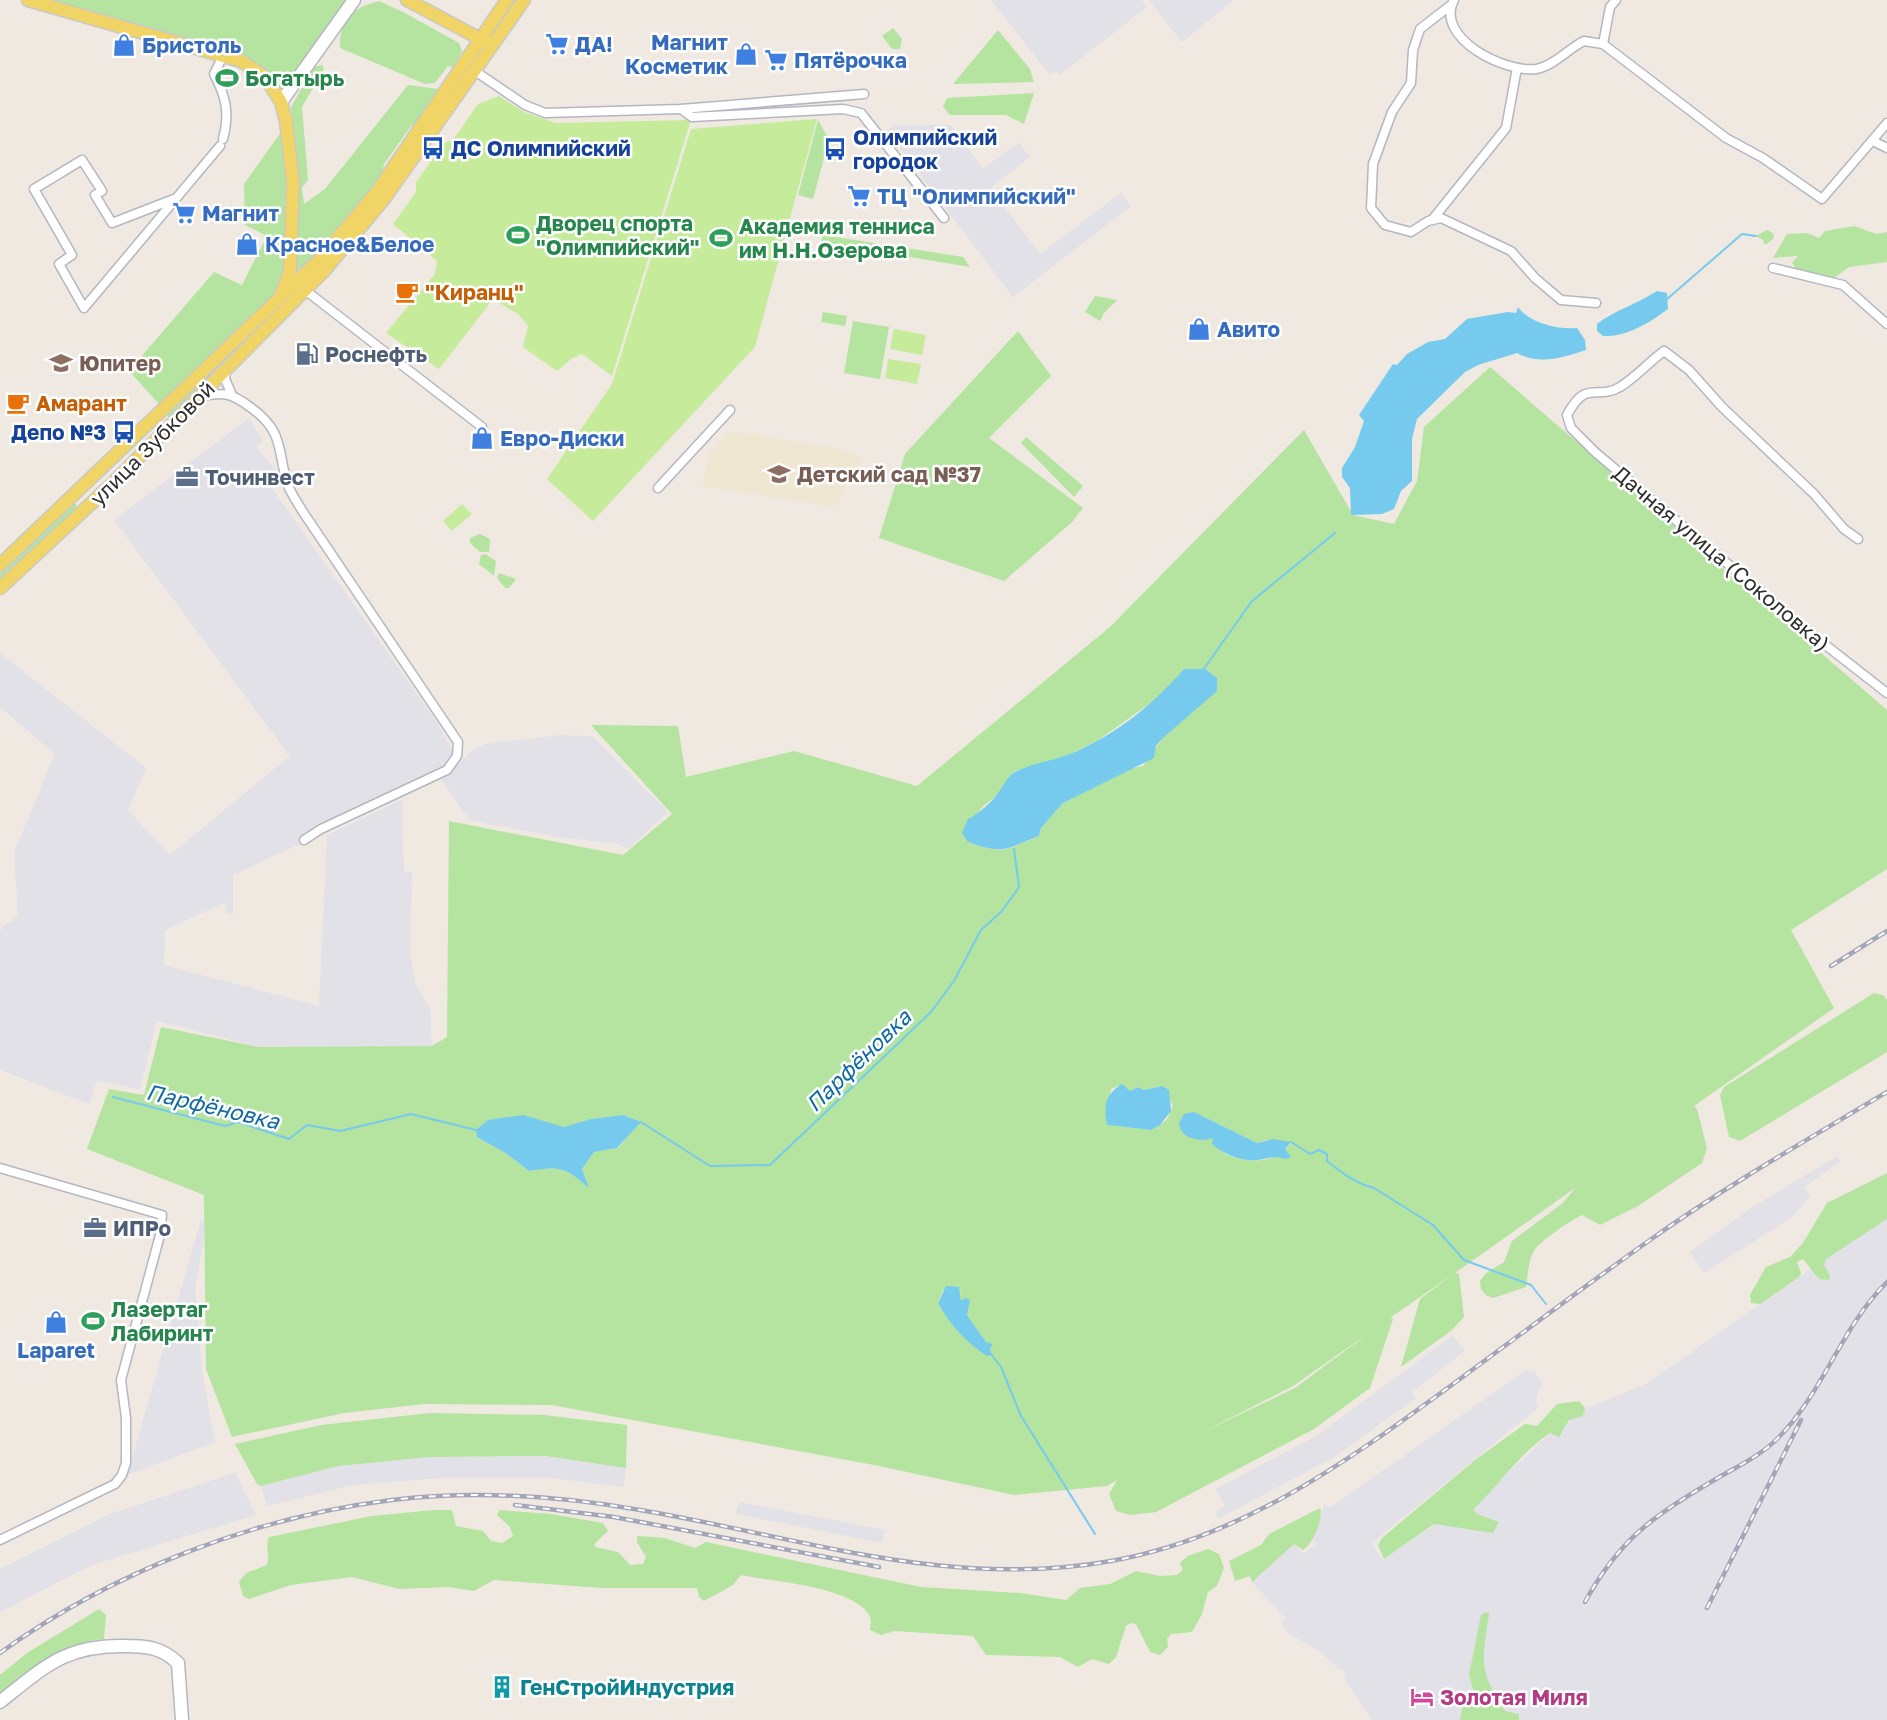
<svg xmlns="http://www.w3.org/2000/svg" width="1887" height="1720" viewBox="0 0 1887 1720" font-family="'Golos Text',sans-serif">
  <rect width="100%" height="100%" fill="#efe9e1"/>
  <g fill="#e3e1e8">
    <path d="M991,0H1142L1147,7L1059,75L1056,71L1050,75Z"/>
    <path d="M1149,0H1234L1182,42Z"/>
    <path d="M894,125H951L983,169L1019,142L1030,157L990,188L1040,254L1121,193L1131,206L1013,297L887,131Z"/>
    <path d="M249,418L263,441L256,447L276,470L267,481L439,726L459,764L471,751L485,744L561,735L592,736L668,812L628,849L619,844L557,837L469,820L441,779L233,875V914H226V902L165,930L164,965L319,1006L327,835L402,800L404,873L412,872L410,955L416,985L430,1009L432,1046L259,1047L157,1021L140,1090L97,1080L89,1104L0,1070V931L4,925L18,916L14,852L55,754L0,707V653L146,768L128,810L170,855L290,756L114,520Z"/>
    <path d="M1837,1156L1840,1162L1804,1187L1810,1197L1792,1217L1704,1273L1690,1252L1748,1210Z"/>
    <path d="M1887,1215V1720H1372L1344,1678L1345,1671L1340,1670L1319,1651L1288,1633L1281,1622L1286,1619L1252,1582L1294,1544L1304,1554L1316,1544L1313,1542L1324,1505L1331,1507L1526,1370L1535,1372L1544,1386L1539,1389L1536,1402L1539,1407L1372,1543L1382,1560L1498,1482L1570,1415L1646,1384Z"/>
    <path d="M201,1220L207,1221L195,1288L202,1371L215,1442L127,1475Z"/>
    <path d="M1452,1336L1465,1351L1412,1392L1416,1398L1336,1456L1218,1519L1215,1512L1225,1506L1216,1489L1316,1436Z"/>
    <path d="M546,1456L626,1468L623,1487L550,1478H442L353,1485L267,1506L261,1486L338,1466L430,1457Z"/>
    <path d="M235,1473L256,1515L92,1565L0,1612V1569L110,1514Z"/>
    <path d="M739,1502L885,1530L882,1543L736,1514Z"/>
  </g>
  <path fill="#efe7d1" d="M729,431L848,450L863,458L834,507L703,486L708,454Z"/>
  <g fill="#b4e49f" fill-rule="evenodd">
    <path d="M49,0H346L282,93L269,73Z"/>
    <path d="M379,1L403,12L459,43L462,51L454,68L448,66L435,83L425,84L340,48C340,19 350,9 379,1Z"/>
    <path d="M893,28L902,39L900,49H892L882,36Z"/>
    <path d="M998,30L1030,69L1034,82L953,84Z"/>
    <path d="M322,65L324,69L302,107L308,180L302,188L304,204L325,189L408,85L438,89L419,122L412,125L384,164L382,175L311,262L295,270L299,181L291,107L314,67Z"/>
    <path d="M1034,93L1024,124L1006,115H950L943,107L947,98Z"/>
    <path d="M818,120L827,136V147L813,199L798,195Z"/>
    <path d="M281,132L287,182L284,269L275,296L159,404L129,371L214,272L242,285L267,236L245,225L244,184Z"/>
    <path d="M1854,226L1876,234L1887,232V262L1849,267L1834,278L1798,271L1792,263L1798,256L1773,258L1787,234L1807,233L1819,238L1825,231Z"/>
    <path d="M1767,230L1774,234L1773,239L1765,245L1763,240L1756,236Z"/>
    <path d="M823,235L963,257L970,267L821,242Z"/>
    <path d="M1095,296L1117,300L1104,313L1100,321L1085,312Z"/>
    <path d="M283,301V306L176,415L170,418L167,416Z"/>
    <path d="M823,312L847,316L845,326L821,322Z"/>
    <path d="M853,321L889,327L880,379L844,373Z"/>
    <path d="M1018,331L1051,376L989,438L1083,508L1072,522L1004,581L879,538L905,454Z"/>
    <path d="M1490,367L1887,710V869L1791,930L1834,1008L1694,1106L1697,1109L1707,1148L1702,1163L1638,1206L1600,1225L1582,1215C1570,1221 1543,1239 1535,1249C1528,1260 1528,1274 1526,1287L1493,1298L1486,1295L1481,1289L1480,1281L1485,1274L1504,1262L1512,1241L1563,1203L1575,1188L1455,1273L1459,1274L1464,1317L1452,1330L1401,1367L1420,1299L1453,1274L1390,1318L1393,1319L1370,1388L1314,1429L1156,1512L1130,1515L1116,1511L1109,1494L1117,1480L1107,1486L1014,1495L879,1466L552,1405L424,1404L344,1413L232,1437L206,1369L204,1195L87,1149L109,1089L144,1095L161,1027L259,1047L432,1046L447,1037L449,821L623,855L672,814L591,725L678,726L686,777L794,751L917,786L1110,627L1304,430L1353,515L1394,524L1417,481L1424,427ZM1184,669L1201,703L1163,738L1143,766L1126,770L1063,803L1041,828L1039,836C1006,849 1006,856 968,842L976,816L983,806L996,796L1013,772L1068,755L1097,741L1163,694ZM1118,1086L1130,1091L1138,1087L1144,1090L1162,1086L1173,1106L1167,1119L1160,1125L1151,1130L1107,1125L1111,1089ZM1194,1112L1257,1143L1266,1140L1291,1143C1287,1147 1282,1153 1277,1156C1262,1164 1233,1161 1220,1150C1217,1148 1215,1141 1213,1138L1198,1139L1186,1133ZM623,1115L640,1122L618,1148L594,1152L582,1169L588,1186C566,1167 557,1166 529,1171L507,1154L477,1137L545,1122L564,1128L591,1119ZM943,1290H960L961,1302L967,1308V1315L986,1342L976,1347C961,1333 949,1321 938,1303ZM1373,1330L1295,1388L1199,1434L1293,1386Z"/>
    <path d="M1026,437L1083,486L1074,497L1021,443Z"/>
    <path d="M70,503L76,504L77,510L0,582V570Z"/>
    <path d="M480,534L490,539L489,552H480L470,543V538Z"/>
    <path d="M485,554L496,561L494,576L479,564L481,555Z"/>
    <path d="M499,573L516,579L509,588H505L497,578Z"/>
    <path d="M1874,993L1883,995L1887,1000V1052L1740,1141L1729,1137L1720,1095L1724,1087Z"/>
    <path d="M1887,1173V1219L1826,1259L1824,1265L1830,1276L1829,1280L1819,1279L1803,1259L1797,1262L1801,1273L1799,1277L1760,1304L1751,1303L1750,1295L1766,1267L1790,1257L1803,1243L1827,1203Z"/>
    <path d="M1579,1401L1585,1408L1583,1416L1569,1420L1559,1437L1550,1433C1520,1453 1499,1485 1473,1510L1477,1514L1499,1522L1493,1533L1434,1524L1384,1559L1378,1545L1382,1538L1475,1460L1525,1424L1537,1426L1557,1404Z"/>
    <path d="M430,1413L544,1415L627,1425L626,1468L546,1456L430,1457L338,1466L261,1486L257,1484L235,1444L321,1425Z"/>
    <path d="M1318,1509H1321C1321,1523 1315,1541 1303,1550L1294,1544L1252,1582L1250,1576L1235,1581L1229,1561L1261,1545L1269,1534Z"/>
    <path d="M434,1510H452L456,1526L483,1531L491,1541L502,1543L513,1536L510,1527L497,1515L500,1510L551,1514L603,1523L608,1531L595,1543V1547L618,1552L630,1565L643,1564L646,1557L637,1542V1536L665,1538L695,1548L706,1542L921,1587L1020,1593L1066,1600L1080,1588L1110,1584L1136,1571L1160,1576L1177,1575L1183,1570L1180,1563L1188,1556L1208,1549L1219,1554L1224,1568L1217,1586L1208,1592L1202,1614L1192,1632L1171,1634L1167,1639L1168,1647L1160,1655L1150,1652L1136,1624L1131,1623L1126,1626L1116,1657L1109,1664L1092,1659L1078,1667L1060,1657L986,1655L973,1636L894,1631L881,1635L870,1630C871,1624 872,1617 867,1612C845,1586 775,1582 741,1575L733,1585L704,1601L699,1597L697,1588H601L494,1580L474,1591L448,1587L399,1589L352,1577L291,1585L249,1599L243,1596L239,1582L246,1573L267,1565C270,1555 265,1547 269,1537L372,1516Z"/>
    <path d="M99,1609L106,1615L104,1639C62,1642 32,1670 0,1695V1675L27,1653Z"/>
    <path d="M1486,1612L1489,1614C1482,1663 1478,1668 1505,1711L1519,1714V1720H1460L1463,1706L1474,1693L1469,1675L1481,1615Z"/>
  </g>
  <g fill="#c6eb9b">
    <path d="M499,96L524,112L556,123L691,120L612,376L582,354L571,359L557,371L523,347L528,326L518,314L493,299L439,369L386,333L435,274L437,261L393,224L416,192V182L444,143L453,140L478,104Z"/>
    <path d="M817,119L755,347L593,521L547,479L612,384L691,129Z"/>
    <path d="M894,329L926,335L922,355L890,349Z"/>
    <path d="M888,359L921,364L917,384L885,378Z"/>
    <path d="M462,504L472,514L452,531L443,521Z"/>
  </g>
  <g fill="#76caee">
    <path d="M1657,291L1667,293L1668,309C1649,323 1627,337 1603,336L1597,331V324C1615,310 1637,304 1657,291Z"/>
    <path d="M1518,307C1529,323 1558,330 1577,328L1585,340L1586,350C1562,358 1539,365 1517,353L1478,365L1465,372L1417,419L1412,439V481L1401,491L1394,509L1382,514L1351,515L1350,488L1342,477V468L1355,447L1364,421L1359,415L1393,364L1397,365L1407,354L1428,342L1445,339L1467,319L1508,312L1516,313Z"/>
    <path d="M1184,669H1205L1217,678V691L1163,738L1156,746L1154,758L1063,803L1041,828L1039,836C1006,848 1007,856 968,842L962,833L968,819C976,816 993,801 998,793C1003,787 1008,775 1015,772C1030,764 1050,761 1067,755C1112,738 1153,705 1184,669Z"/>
    <path d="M1122,1084L1130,1091L1138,1087L1144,1090L1162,1086L1169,1090L1171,1111L1160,1125L1151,1130L1107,1125C1104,1104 1105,1095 1122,1084Z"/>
    <path d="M1194,1112L1257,1143L1273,1139L1291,1142L1285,1149L1291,1157L1285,1159C1276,1155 1267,1159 1257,1160C1243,1162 1222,1154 1212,1144L1213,1138C1202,1142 1180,1140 1179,1123L1184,1114Z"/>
    <path d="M523,1115L564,1127L591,1119L623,1115L641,1122L617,1148L594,1152L582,1169L589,1188C566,1167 558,1166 529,1171L507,1154L477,1137L476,1130L488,1120Z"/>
    <path d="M946,1286L959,1287L961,1301L965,1298L970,1300L967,1315L986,1342L993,1344L990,1348L991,1355L987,1356C967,1343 949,1324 938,1303Z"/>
  </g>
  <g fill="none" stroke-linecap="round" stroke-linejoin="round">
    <g stroke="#76caee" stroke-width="2">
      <path d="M1666,300L1742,234L1756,236"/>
      <path d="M1203,670L1252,601L1335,533"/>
      <path d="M113,1097L225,1126L238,1122L289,1139L307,1125L340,1131L411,1114L476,1130"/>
      <path d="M641,1122L710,1166L770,1165L931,1012L954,981L981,930L1002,911L1019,887L1014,849"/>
      <path d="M1291,1142L1310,1154L1319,1150L1327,1154V1161C1341,1172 1356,1184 1374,1188L1433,1225L1464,1260L1531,1285L1546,1304"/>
      <path d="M990,1353L1001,1367L1021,1416L1095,1534"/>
    </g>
    <g stroke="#b4b6c1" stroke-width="11">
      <g id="street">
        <path d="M1454,0C1434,38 1505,73 1536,69C1554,66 1569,48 1584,41L1603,44L1726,138L1763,158L1822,199L1887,123"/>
        <path d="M1451,5L1420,29L1413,50L1411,83L1392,112L1373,164L1371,208L1385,225L1411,232L1428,221L1441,218L1511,251L1535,278L1561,300L1596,303"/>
        <path d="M1603,44L1610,7L1616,0"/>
        <path d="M475,71L525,105L545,113L681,109L864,94"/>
        <path d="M681,109L692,117L843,109L861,113L944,218"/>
        <path d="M223,139C230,113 226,97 214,74L223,56"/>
        <path d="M1873,141L1887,148"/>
        <path d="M174,199L112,223L95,195L102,191L82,160L34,189L72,255L59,264L84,308L220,146"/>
        <path d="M1432,220L1506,128L1517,68"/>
        <path d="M1773,268L1843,285L1887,324"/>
        <path d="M305,290L482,427"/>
        <path d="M226,370L225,379L232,395"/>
        <path d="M199,397C224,392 230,392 250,407C287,433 276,453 289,488C293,496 298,504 303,512L458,742L457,756L447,770L321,829L304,840"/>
        <path d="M658,488L730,410"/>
        <path d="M1858,539L1844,529L1814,494L1722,407L1689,370L1664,351C1649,362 1636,377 1620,387C1596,401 1587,378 1567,415L1571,428L1595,452L1805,629L1887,693"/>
        <path d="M0,1168L162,1215L160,1235L121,1380L126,1418V1463L122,1475L115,1484L0,1540"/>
      </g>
    </g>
    <g stroke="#b4b6c1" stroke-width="15">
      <g id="secondary">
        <path d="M281,102L354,0"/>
        <path d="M0,1702C45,1666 67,1644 127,1646C148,1646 162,1648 178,1663L182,1720"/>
      </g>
    </g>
    <g stroke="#c9c9c9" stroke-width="15">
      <g id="primary">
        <path d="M28,0L241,61L265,77L281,102L286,121L293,182L290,271L282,293"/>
        <path d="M407,0L488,43"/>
        <path d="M0,565L318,261L376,193L507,0"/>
        <path d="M0,588L111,485L324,271L384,199L524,0"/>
      </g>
    </g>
    <use href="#street" stroke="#fff" stroke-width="8"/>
    <use href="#secondary" stroke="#fff" stroke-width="12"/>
    <use href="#primary" stroke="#f0d465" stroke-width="12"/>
    <g stroke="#a3a5b8" stroke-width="4.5">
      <g id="rail">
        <path d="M1831,966L1887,931"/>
        <path d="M515,1505L614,1517L879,1567"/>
        <path d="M1585,1602C1620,1538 1655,1515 1716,1479C1736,1467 1760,1456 1777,1439C1823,1394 1841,1327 1887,1282"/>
        <path d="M1707,1608L1801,1420"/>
        <path d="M0,1653C113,1571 255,1517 392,1500C474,1490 560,1496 640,1510C800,1537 947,1590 1111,1561C1241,1538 1345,1463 1449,1387C1516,1338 1582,1288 1650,1240C1726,1186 1807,1140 1887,1092"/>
      </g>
    </g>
    <use href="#rail" stroke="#fff" stroke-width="2" stroke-dasharray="7" stroke-linecap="butt"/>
  </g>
  <defs>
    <g id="supermarket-bare" transform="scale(1.8)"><path d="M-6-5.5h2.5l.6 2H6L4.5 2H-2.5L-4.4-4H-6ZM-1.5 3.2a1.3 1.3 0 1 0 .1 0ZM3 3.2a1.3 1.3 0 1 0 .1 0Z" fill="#3f7fe0" stroke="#fff" stroke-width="2.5" paint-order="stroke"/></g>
    <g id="shop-bare" transform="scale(1.8)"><path d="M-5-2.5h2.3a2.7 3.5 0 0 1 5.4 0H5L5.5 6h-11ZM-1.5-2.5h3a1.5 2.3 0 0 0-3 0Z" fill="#3f7fe0" stroke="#fff" stroke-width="2.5" paint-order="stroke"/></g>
    <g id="stadium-bare" transform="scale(1.8)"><path d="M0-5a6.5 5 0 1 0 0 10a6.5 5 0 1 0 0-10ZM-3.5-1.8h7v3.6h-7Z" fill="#2e9e5b" stroke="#fff" stroke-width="2.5" paint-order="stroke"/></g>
    <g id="bus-bare" transform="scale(1.8)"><path d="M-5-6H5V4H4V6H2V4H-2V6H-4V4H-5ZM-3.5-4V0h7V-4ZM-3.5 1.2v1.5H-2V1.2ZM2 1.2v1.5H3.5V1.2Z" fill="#1a4fb4" stroke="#fff" stroke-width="2.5" paint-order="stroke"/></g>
    <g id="cafe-bare" transform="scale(1.8)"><path d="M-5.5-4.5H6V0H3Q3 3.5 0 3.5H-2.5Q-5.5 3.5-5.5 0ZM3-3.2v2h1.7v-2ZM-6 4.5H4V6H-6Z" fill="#e8710a" stroke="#fff" stroke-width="2.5" paint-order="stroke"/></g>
    <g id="fuel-bare" transform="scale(1.8)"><path d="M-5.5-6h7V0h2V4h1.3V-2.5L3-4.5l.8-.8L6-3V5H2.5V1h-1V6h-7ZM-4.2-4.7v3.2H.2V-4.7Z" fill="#5c6f8a" stroke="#fff" stroke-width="2.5" paint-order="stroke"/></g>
    <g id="school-bare" transform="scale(1.8)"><path d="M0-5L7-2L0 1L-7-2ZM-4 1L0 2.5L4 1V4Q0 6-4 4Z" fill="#8d6e63" stroke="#fff" stroke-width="2.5" paint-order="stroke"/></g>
    <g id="office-bare" transform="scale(1.8)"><path d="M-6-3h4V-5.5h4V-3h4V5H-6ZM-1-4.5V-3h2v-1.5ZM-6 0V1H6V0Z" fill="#5c6f8a" stroke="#fff" stroke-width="2.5" paint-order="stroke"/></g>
    <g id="building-bare" transform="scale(1.8)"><path d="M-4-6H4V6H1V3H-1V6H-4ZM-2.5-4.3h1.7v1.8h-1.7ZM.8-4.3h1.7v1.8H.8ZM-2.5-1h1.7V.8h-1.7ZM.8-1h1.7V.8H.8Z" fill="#0f9aa8" stroke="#fff" stroke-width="2.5" paint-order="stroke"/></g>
    <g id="hotel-bare" transform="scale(1.8)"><path d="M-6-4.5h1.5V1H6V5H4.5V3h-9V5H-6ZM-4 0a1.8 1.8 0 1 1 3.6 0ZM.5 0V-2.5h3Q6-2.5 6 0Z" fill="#d1479c" stroke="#fff" stroke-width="2.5" paint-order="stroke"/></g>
  </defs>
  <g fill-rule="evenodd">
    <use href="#supermarket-bare" x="557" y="44"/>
    <use href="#shop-bare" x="124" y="45"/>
    <use href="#shop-bare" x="746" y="54"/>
    <use href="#supermarket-bare" x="776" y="60"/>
    <use href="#stadium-bare" x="227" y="78"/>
    <use href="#bus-bare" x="433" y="148"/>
    <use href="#bus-bare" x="835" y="149"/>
    <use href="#supermarket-bare" x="859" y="196"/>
    <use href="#supermarket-bare" x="184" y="213"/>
    <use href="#stadium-bare" x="518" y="235"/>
    <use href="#stadium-bare" x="721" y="238"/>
    <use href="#shop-bare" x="247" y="244"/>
    <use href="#cafe-bare" x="407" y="292"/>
    <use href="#shop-bare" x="1199" y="329"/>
    <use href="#fuel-bare" x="307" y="354"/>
    <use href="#school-bare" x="61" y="363"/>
    <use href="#cafe-bare" x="18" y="403"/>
    <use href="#bus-bare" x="124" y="432"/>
    <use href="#shop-bare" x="482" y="438"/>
    <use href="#school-bare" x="779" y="474"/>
    <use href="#office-bare" x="187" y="477"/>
    <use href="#office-bare" x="95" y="1228"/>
    <use href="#stadium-bare" x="93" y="1321"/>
    <use href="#shop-bare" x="56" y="1322"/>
    <use href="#building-bare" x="502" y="1687"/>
    <use href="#hotel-bare" x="1422" y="1697"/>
  </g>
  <g text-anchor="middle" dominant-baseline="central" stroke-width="5" stroke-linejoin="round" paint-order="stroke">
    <g font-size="21" font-weight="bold" fill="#366cbe" stroke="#fff" text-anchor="start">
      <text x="728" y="42" text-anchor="end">Магнит<tspan x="728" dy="24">Косметик</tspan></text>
      <text x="575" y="44">ДА!</text>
      <text x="142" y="45">Бристоль</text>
      <text x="794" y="60">Пятёрочка</text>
      <text x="877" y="196">ТЦ "Олимпийский"</text>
      <text x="202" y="213">Магнит</text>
      <text x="265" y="244">Красное&amp;Белое</text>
      <text x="1217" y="329">Авито</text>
      <text x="500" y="438">Евро-Диски</text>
      <text x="56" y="1350" text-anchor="middle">Laparet</text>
    </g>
    <g font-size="21" font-weight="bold" fill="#27864d" stroke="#fff" text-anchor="start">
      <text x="245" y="78">Богатырь</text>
      <text x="536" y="223">Дворец спорта<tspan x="536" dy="24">"Олимпийский"</tspan></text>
      <text x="739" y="226">Академия тенниса<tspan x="739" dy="24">им Н.Н.Озерова</tspan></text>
      <text x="111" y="1309">Лазертаг<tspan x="111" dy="24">Лабиринт</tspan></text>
    </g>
    <g font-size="21" font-weight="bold" fill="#164399" stroke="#fff" text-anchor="start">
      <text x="853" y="137">Олимпийский<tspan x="853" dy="24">городок</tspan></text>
      <text x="451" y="148">ДС Олимпийский</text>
      <text x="106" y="432" text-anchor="end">Депо №3</text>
    </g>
    <g font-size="21" font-weight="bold" fill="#c56008" stroke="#fff" text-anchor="start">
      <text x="425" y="292">"Киранц"</text>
      <text x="36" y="403">Амарант</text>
    </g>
    <g font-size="21" font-weight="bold" fill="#4e5e75" stroke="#fff" text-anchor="start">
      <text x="325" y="354">Роснефть</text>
      <text x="205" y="477">Точинвест</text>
      <text x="113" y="1228">ИПРо</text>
    </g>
    <g font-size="21" font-weight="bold" fill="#785e54" stroke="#fff" text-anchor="start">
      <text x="79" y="363">Юпитер</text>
      <text x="797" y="474">Детский сад №37</text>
    </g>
    <g font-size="21" fill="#2e2e2e" stroke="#fff">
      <text transform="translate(152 443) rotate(-45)">улица Зубковой</text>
      <text transform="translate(1722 558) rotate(40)">Дачная улица (Соколовка)</text>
    </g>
    <g font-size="21" font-weight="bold" fill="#0d838f" stroke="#fff" text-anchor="start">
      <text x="520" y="1687">ГенСтройИндустрия</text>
    </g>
    <g font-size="21" font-weight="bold" fill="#b23c85" stroke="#fff" text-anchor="start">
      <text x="1440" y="1697">Золотая Миля</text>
    </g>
    <g font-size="22" font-style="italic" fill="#0f6aa1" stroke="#fff">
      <text transform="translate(858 1060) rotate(-44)">Парфёновка</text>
      <text transform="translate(213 1106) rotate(13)">Парфёновка</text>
    </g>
  </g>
</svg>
